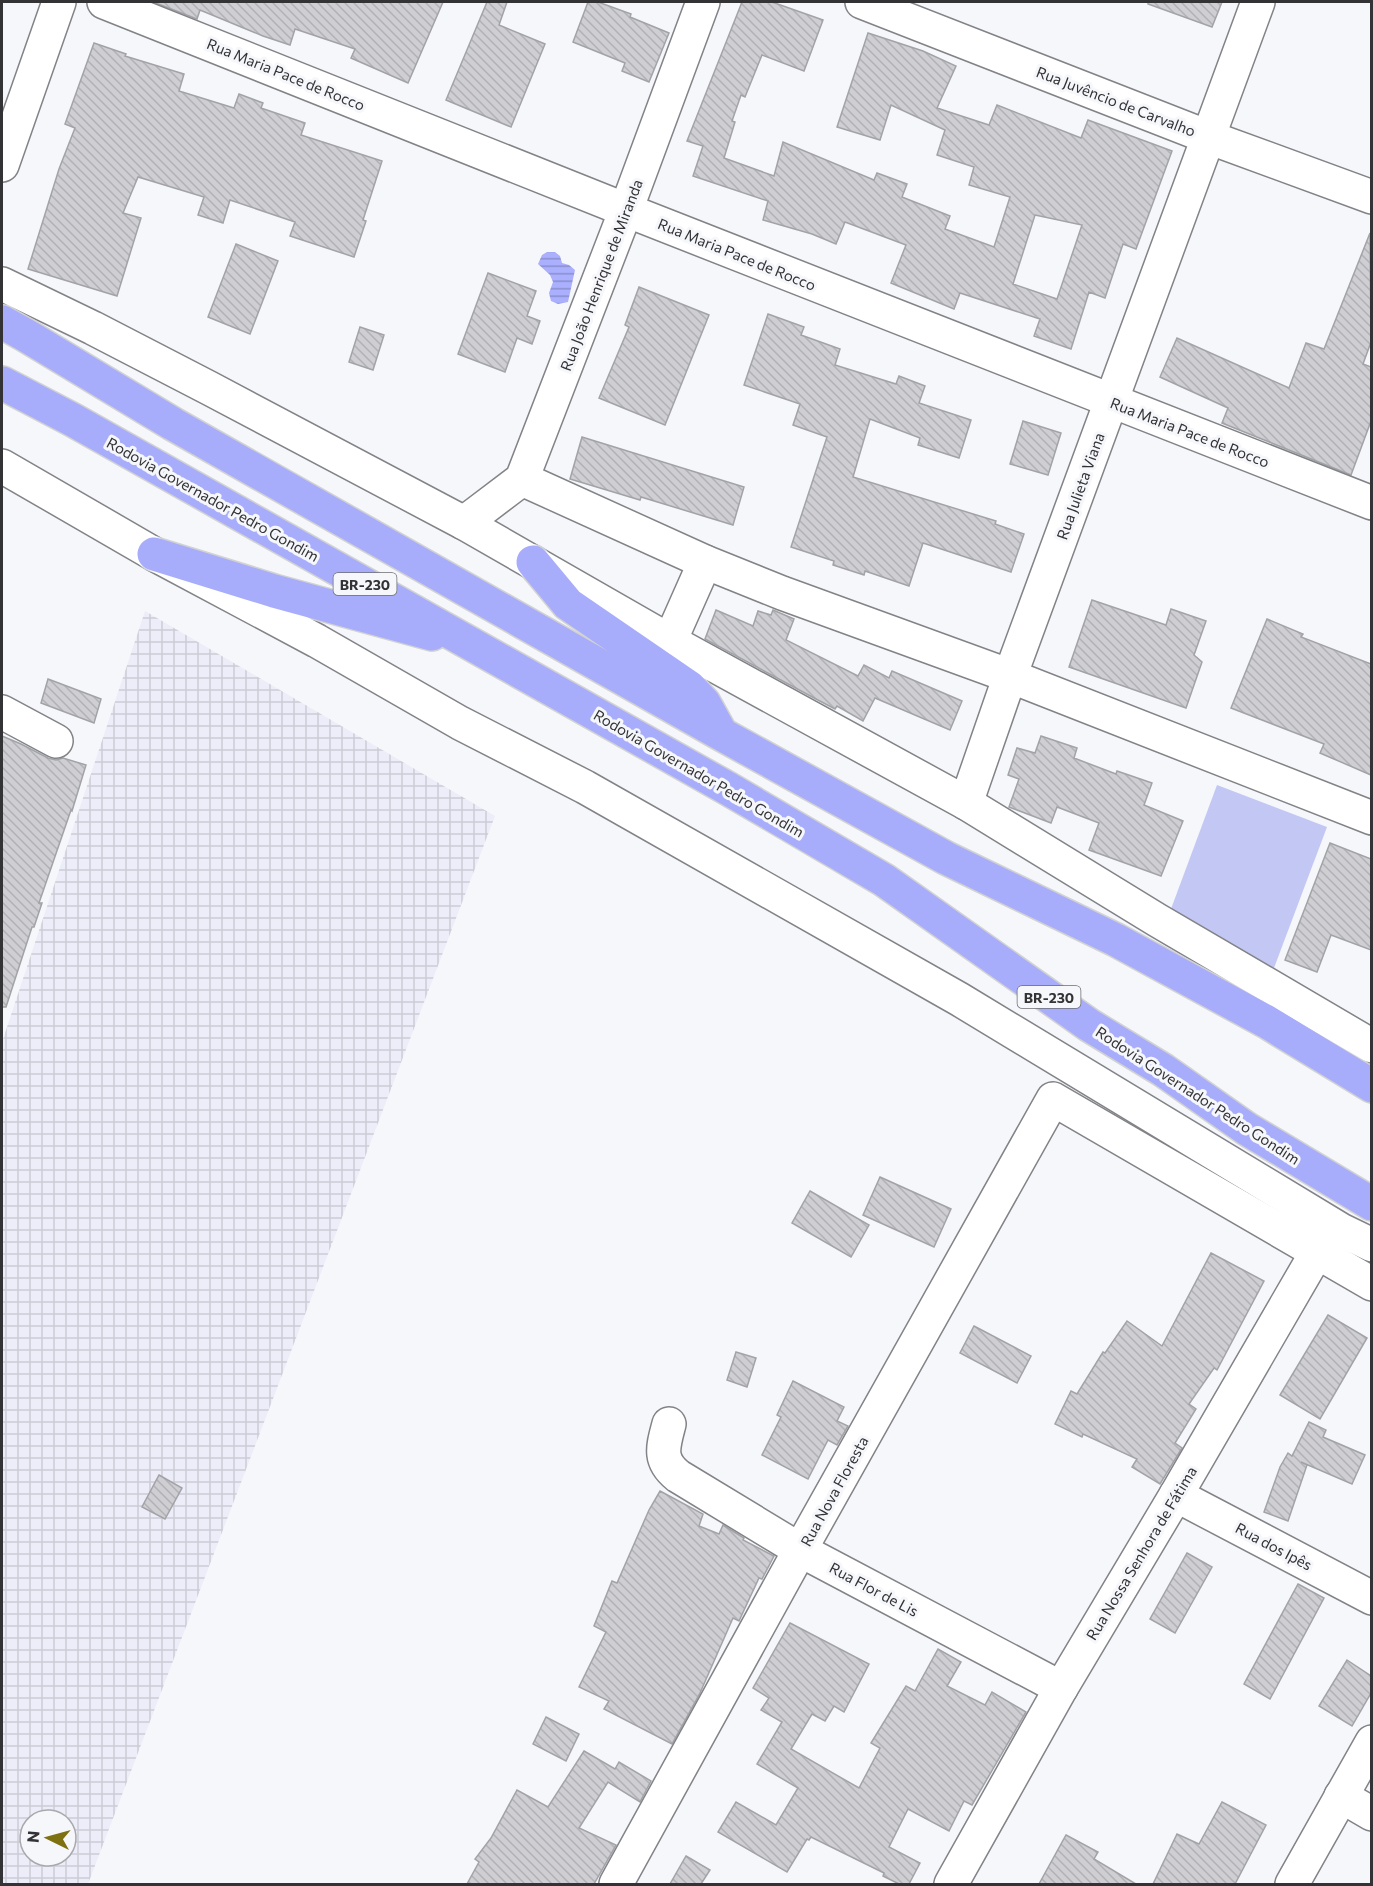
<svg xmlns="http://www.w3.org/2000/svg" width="1373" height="1886" viewBox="0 0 1373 1886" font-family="Commissioner,sans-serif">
  <defs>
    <pattern id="industrial-grid" width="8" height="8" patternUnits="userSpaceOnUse" patternTransform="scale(1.5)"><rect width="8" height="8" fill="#ecedf9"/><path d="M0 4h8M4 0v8" fill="none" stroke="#cbccd6"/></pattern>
    <pattern id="water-rules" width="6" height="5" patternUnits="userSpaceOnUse" patternTransform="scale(1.5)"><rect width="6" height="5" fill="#aaaffe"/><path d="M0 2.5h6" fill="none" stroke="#8b8fce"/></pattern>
    <pattern id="building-back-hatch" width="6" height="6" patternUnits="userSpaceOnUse" patternTransform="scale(1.5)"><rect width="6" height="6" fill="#ceced3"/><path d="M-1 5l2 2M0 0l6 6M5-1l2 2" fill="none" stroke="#b1b1b6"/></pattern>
  </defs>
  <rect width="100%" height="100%" fill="#f6f7fb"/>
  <path fill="url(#industrial-grid)" fill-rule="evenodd" d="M145,611L495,816L88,1884H2V1042ZM30,1820H66V1856H30Z"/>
  <path fill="#c3c7f4" d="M1217,785L1327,827L1274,968L1168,917Z"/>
  <path fill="url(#water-rules)" d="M547,252H555L560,256L562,263L569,265L575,270L568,302L558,304L551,301L549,293L553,282L550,275L538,264L542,255Z"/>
  <g fill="url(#building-back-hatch)" stroke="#a2a3a7" stroke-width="1.5" fill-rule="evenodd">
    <path d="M153,2H443L408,83L351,58L355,49L295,29L290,45L263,36L200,10L197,19Z"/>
    <path d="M487,2H507L499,25L545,44L511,127L446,100Z"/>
    <path d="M588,2H598L631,14L630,17L669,33L649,82L622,71L625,63L573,42Z"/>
    <path d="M742,2H772L823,20L804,71L762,55L745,97L741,95L732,121L735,122L724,158L774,176L783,142L874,180L877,173L907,184L902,197L950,216L945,229L994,247L1010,197L969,185L974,167L937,155L945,130L891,105L880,140L837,127L868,33L923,51L956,66L937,108L989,125L997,105L1081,138L1088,120L1172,151L1136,249L1123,244L1105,298L1089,292L1071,349L1034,336L1040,319L960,293L954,309L891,283L906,245L845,222L836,244L812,234L763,220L768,201L693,176L703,146L687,141ZM1035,215L1082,225L1057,299L1013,284Z"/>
    <path d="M1148,2H1222L1212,27L1148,4Z"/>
    <path d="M94,43L126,54L125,56L184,74L179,91L234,108L239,94L263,103L261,108L305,123L301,135L382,161L363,220L366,221L354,257L290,236L295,222L230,200L223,223L198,215L204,197L138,177L123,213L141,218L117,296L28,269L59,169L75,128L65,124Z"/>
    <path d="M1370,233L1371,342L1363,364L1371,367V421L1351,475L1222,423L1228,408L1160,377L1177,338L1289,388L1306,343L1324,349Z"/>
    <path d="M236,244L278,261L250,334L208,317Z"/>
    <path d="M488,273L536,291L527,316L540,321L532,344L517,338L505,372L458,354Z"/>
    <path d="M639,287L709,315L665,425L599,398L629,327L625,325Z"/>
    <path d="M768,314L804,327L801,335L840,349L835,365L896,384L899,376L925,386L919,403L971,420L959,458L918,445L920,438L870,419L853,477L996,521L995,524L1024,534L1011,572L923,543L909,586L865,571L864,575L833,565L834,561L791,547L827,437L793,425L800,404L744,385Z"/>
    <path d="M360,327L384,335L373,370L349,362Z"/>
    <path d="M1023,421L1061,433L1048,475L1010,464Z"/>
    <path d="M582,437L744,487L733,525L641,497L640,500L570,479Z"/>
    <path d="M1092,600L1166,625L1171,609L1206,621L1194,655L1202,662L1186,708L1069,667Z"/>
    <path d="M716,610L753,626L758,611L771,615L773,610L794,619L786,640L858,676L864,665L889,678L892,671L962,701L950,730L875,698L863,721L837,706L835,709L816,699L705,639Z"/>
    <path d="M1267,619L1303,634L1301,637L1371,664V775L1320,753L1324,744L1231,708Z"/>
    <path d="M48,679L101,699L94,723L41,703Z"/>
    <path d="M2,736L21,744L48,758L56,760L63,758L86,765L72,811L71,810L39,903H42L34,927H32L6,1007H2Z"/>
    <path d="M1041,736L1077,748L1074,758L1116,774L1117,771L1152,783L1144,805L1183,821L1161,876L1089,850L1099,823L1057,807L1051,823L1009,807L1019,779L1008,775L1017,748L1035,753Z"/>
    <path d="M1330,843L1371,859V950L1331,935L1317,972L1285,960Z"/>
    <path d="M880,1177L951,1209L934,1247L863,1215Z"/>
    <path d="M810,1191L869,1225L851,1257L792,1223Z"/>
    <path d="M1211,1253L1264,1281L1217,1370L1214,1368L1189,1404L1196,1409L1175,1443L1182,1448L1160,1484L1132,1467L1137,1459L1083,1434L1082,1437L1055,1424L1071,1391L1077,1394L1103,1352L1105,1353L1127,1321L1162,1346Z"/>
    <path d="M1328,1315L1367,1338L1320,1419L1280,1395Z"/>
    <path d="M974,1326L1031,1356L1017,1383L960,1353Z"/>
    <path d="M736,1352L756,1358L747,1387L727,1380Z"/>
    <path d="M793,1381L844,1407L837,1421L848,1426L837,1445L828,1440L808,1479L762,1455L781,1417L777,1415Z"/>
    <path d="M1309,1422L1326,1430L1323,1437L1365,1455L1352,1484L1301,1462L1307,1465L1288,1521L1264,1512L1280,1467L1288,1453L1292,1456Z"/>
    <path d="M159,1475L182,1488L165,1519L142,1507Z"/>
    <path d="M660,1491L703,1514L699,1526L719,1534L723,1525L744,1538L743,1540L774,1556L762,1579L759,1578L739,1621L733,1618L700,1693L672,1744L604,1709L609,1701L579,1687L606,1632L594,1626L612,1581L617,1583L649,1510Z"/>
    <path d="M1187,1553L1212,1567L1175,1633L1150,1619Z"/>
    <path d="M1298,1584L1324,1598L1270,1699L1244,1684Z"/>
    <path d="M790,1623L869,1664L844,1712L834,1706L825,1721L812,1714L791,1749L859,1788L880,1748L871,1743L906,1686L915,1691L938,1649L961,1662L947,1686L985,1705L992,1692L1026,1712L972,1805L964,1801L949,1831L908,1809L889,1847L920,1863L909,1884H899L883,1876L884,1873L811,1837L809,1840L807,1839L787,1872L718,1832L736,1802L776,1825L798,1788L757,1764L782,1722L761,1710L769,1698L753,1688Z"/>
    <path d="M1347,1660L1371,1676V1693L1352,1726L1319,1706Z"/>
    <path d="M546,1717L579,1734L566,1761L533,1744Z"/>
    <path d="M584,1751L615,1769L619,1762L651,1781L640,1802L608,1782L579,1828L616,1845L594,1884H467L479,1862L475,1859L491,1838L517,1790L548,1807Z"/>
    <path d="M1222,1802L1266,1825L1235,1884H1153L1177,1834L1199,1844Z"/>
    <path d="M1066,1835L1098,1852L1094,1859L1136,1884H1039Z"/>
    <path d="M686,1856L710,1870L701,1884H670Z"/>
  </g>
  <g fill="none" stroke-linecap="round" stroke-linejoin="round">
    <g stroke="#828387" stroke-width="36">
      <g id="minor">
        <path d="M104,2L626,210L1372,503"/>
        <path d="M862,2L1208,137L1372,197"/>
        <path d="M2,165L59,2"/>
        <path d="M2,284L93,328L209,388L464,523L670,641L966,803L1157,920L1372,1046"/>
        <path d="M2,466L154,554L317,641L460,723L585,787L959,999L1341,1230L1372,1245"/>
        <path d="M522,479L705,562L782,593L1010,676L1372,818"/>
        <path d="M464,523L522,479L626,210L703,2"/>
        <path d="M670,641L705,562"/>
        <path d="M2,712L56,741"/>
        <path d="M966,803L1010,676L1258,2"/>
        <path d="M669,1424C663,1447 658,1460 678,1476L800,1550L1061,1688"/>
        <path d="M1176,1495L1372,1598"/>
        <path d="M1341,1796L1372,1814"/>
        <path d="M616,1884L800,1550L1053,1099L1372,1284"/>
        <path d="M951,1884L1061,1688L1176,1495L1317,1252L1332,1238"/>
        <path d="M1292,1884L1372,1742"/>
      </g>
    </g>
    <g stroke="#d2d2d3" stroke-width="36">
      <g id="highway">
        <path d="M2,322L27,336L173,424L721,734L946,858L1116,940L1267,1022L1372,1086"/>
        <path d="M2,383L73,420L727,788L884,880L1089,1025L1163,1070L1247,1129L1372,1204"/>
        <path d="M154,554L274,591L432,634"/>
        <path d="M533,562L568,604L689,687L704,703L719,730"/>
      </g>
    </g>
    <use href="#minor" stroke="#fff" stroke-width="33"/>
    <use href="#highway" stroke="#a7adfa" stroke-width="33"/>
  </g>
  <g text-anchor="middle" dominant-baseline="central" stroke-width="6" stroke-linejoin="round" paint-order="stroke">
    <g fill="#f6f7fb" stroke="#6e6e70" stroke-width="1.5">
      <rect x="333.5" y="573" width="63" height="22" rx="4.5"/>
      <rect x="1017.5" y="986" width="63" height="22" rx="4.5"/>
    </g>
    <g font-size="14" font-weight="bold" fill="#333335">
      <text x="365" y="584">BR-230</text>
      <text x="1049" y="997">BR-230</text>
    </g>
    <g font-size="15" fill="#333335" stroke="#f6f7fb">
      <text transform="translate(286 74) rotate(22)">Rua Maria Pace de Rocco</text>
      <text transform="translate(1116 101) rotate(21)">Rua Juvêncio de Carvalho</text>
      <text transform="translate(737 254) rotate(22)">Rua Maria Pace de Rocco</text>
      <text transform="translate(601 275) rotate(-69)">Rua João Henrique de Miranda</text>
      <text transform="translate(1190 432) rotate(21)">Rua Maria Pace de Rocco</text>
      <text transform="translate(1080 486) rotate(-70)">Rua Julieta Viana</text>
      <text transform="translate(213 499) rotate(29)">Rodovia Governador Pedro Gondim</text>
      <text transform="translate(699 773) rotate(30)">Rodovia Governador Pedro Gondim</text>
      <text transform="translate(1198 1095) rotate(33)">Rodovia Governador Pedro Gondim</text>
      <text transform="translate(834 1491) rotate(-61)">Rua Nova Floresta</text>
      <text transform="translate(1274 1546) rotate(28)">Rua dos Ipês</text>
      <text transform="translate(1141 1553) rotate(-59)">Rua Nossa Senhora de Fátima</text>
      <text transform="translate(874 1589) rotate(28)">Rua Flor de Lis</text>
    </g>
  </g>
  <rect width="1373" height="1886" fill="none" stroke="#333335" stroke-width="6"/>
  <g transform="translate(48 1838) rotate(275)"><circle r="28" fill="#f6f7fb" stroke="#a8a9ac" stroke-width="1.5"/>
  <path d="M0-4.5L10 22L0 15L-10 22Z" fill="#7e7111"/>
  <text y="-9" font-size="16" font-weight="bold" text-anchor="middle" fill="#333335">N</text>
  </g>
</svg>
